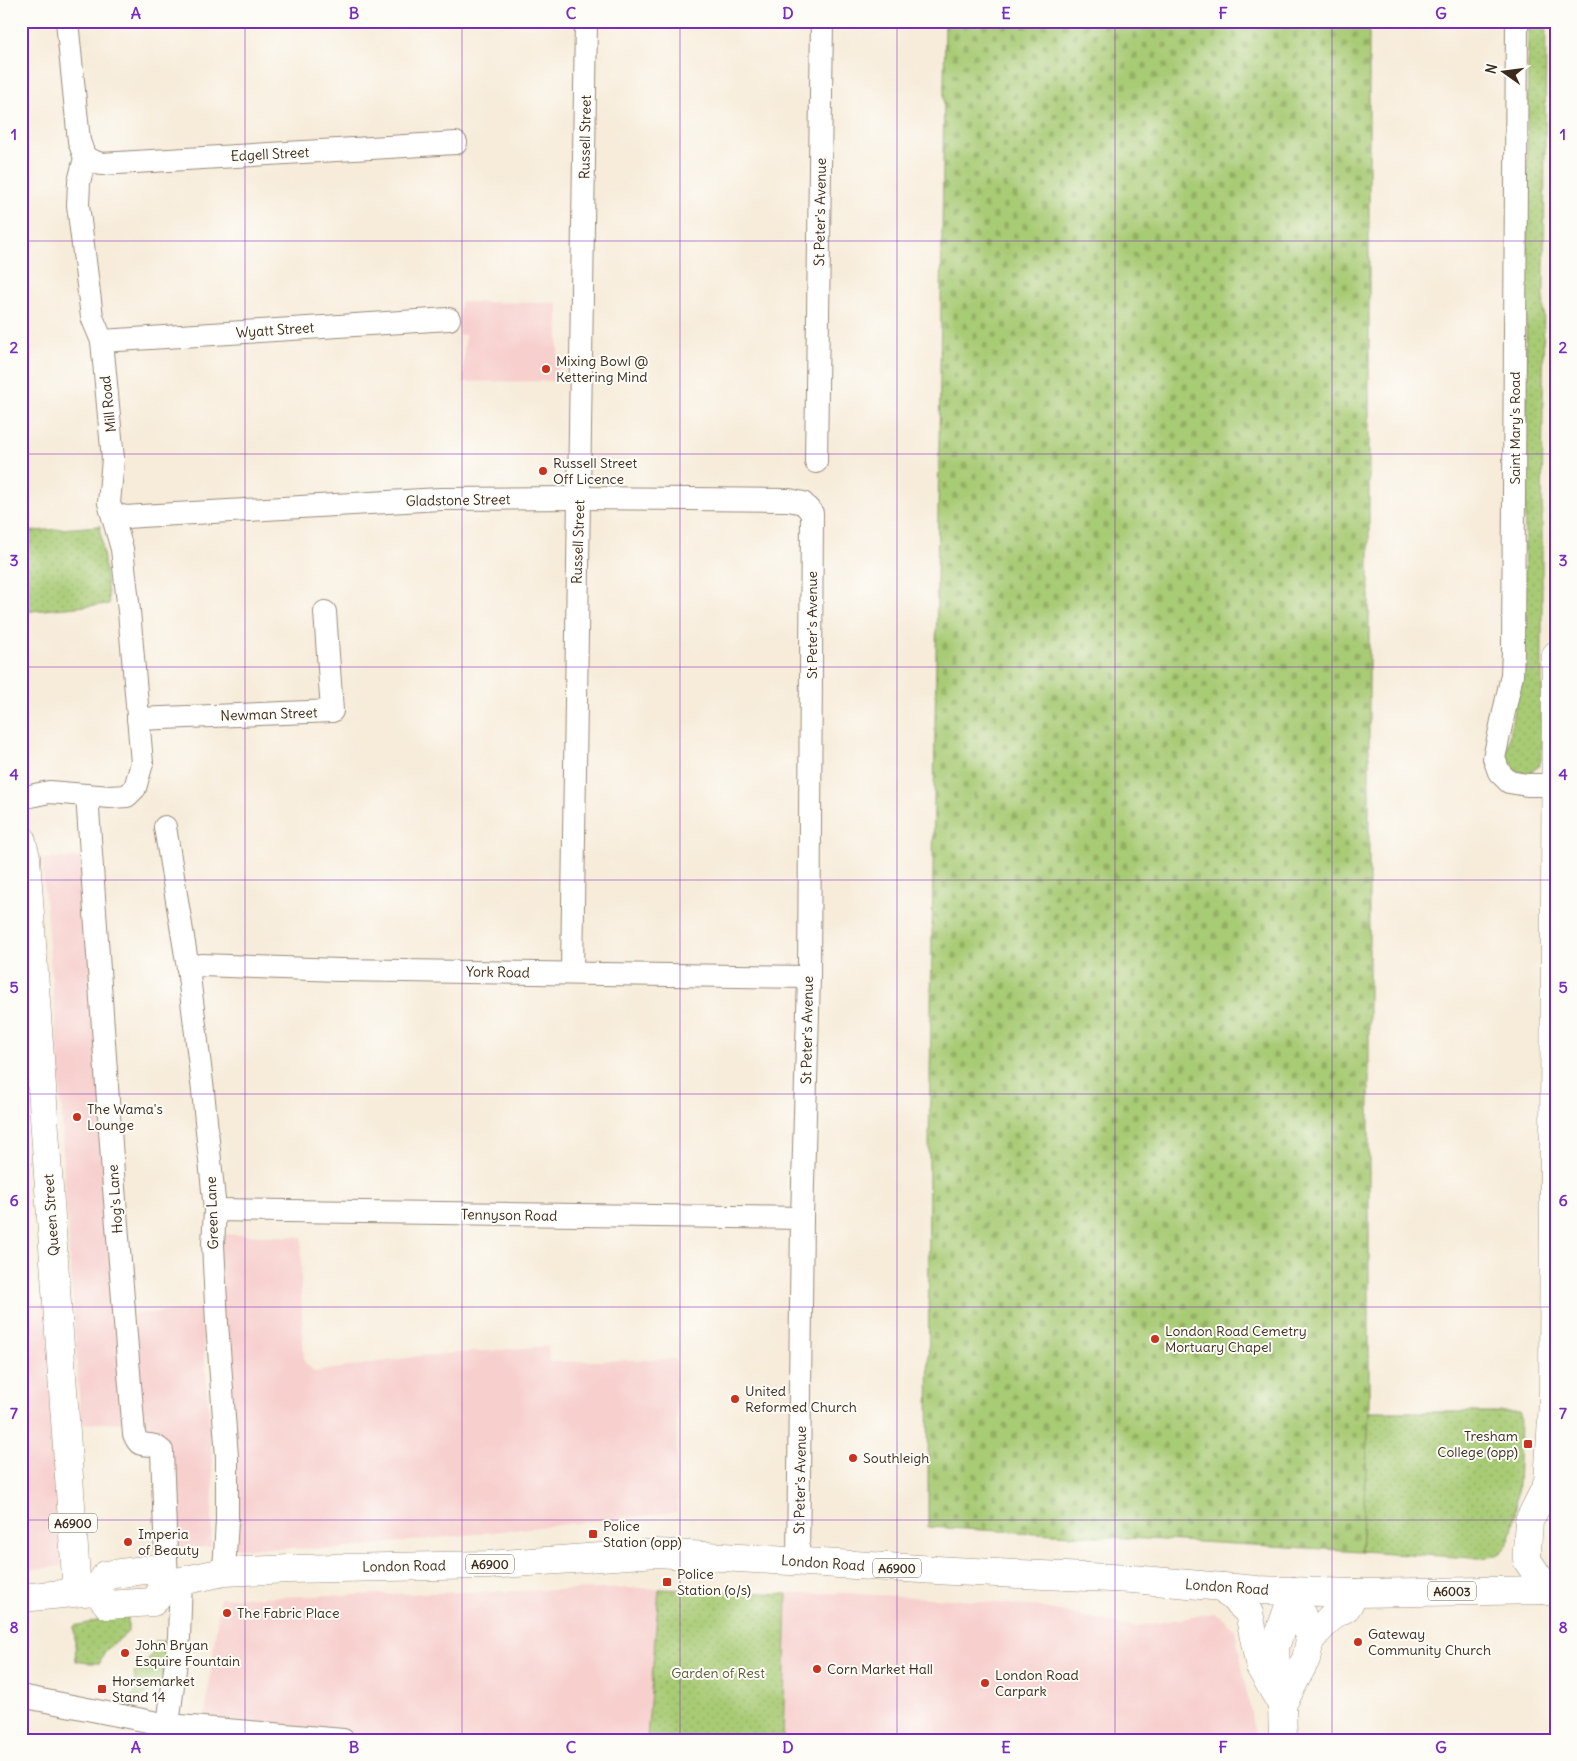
<svg xmlns="http://www.w3.org/2000/svg" width="1577" height="1761" viewBox="0 0 1577 1761" font-family="Delius,sans-serif">
  <defs>
    <pattern id="grass-dots" width="8" height="8" patternUnits="userSpaceOnUse" patternTransform="scale(1.25)"><rect width="8" height="8" fill="#a8cb74"/><path d="M2 2h.1M6 6h.1" fill="none" stroke="#92ae64" stroke-width="1.8" stroke-linecap="round"/></pattern>
    <pattern id="cemetery-stones" width="16" height="16" patternUnits="userSpaceOnUse" patternTransform="scale(1.25)"><rect width="16" height="16" fill="#a8cb74"/><path d="M2 7V4a2 2 0 0 1 4 0v3zM10 15v-3a2 2 0 0 1 4 0v3z" fill="#92ae64"/></pattern>
  </defs>
  <rect width="100%" height="100%" fill="#fdfcf7"/>
  <filter id="ink" filterUnits="userSpaceOnUse"><feTurbulence type="fractalNoise" baseFrequency=".02" numOctaves="2"/><feDisplacementMap in="SourceGraphic" scale="10" xChannelSelector="R" yChannelSelector="G"/><feConvolveMatrix kernelMatrix="1 2 1 2 8 2 1 2 1" color-interpolation-filters="sRGB"/></filter>
  <filter id="wash" filterUnits="userSpaceOnUse"><feTurbulence type="fractalNoise" baseFrequency=".0096" numOctaves="4" result="noise"/><feDisplacementMap in="SourceGraphic" scale="20" xChannelSelector="R" yChannelSelector="G"/><feGaussianBlur stdDeviation="1.12" result="paint"/><feColorMatrix in="noise" values="0 0 0 0 0 0 0 0 0 0 0 0 0 0 0 0 0 1.4 0 .05"/><feComposite in="paint" operator="in"/></filter>
  <g filter="url(#wash)">
    <rect width="100%" height="100%" fill="#f7ecda"/>
    <g fill="#f7d0ce">
      <path d="M460,302L558,303V381L463,382L465,335H459Z"/>
      <path d="M86,857L127,1422L81,1424L63,1160L61,1094L42,859Z"/>
      <path d="M217,1234L302,1237L301,1293L304,1361L314,1372L420,1356L548,1346L550,1362L676,1359L677,1512L337,1549L237,1548L235,1546Z"/>
      <path d="M46,1303L63,1559L60,1566L21,1571V1305Z"/>
      <path d="M201,1309L210,1428L213,1483L211,1547L173,1548L170,1448L140,1433L133,1314Z"/>
      <path d="M642,1588L659,1589L647,1740H429V1737L335,1733L205,1717L220,1598Z"/>
      <path d="M842,1593L952,1599L1040,1607L1133,1627L1214,1613L1224,1618L1235,1630L1256,1740H783L787,1594Z"/>
    </g>
    <g fill="url(#grass-dots)" stroke="#727a49">
      <path d="M1528,21H1546L1542,523V756L1539,766L1528,774C1516,773 1511,770 1505,760L1524,653Z"/>
      <path d="M100,526L109,604L21,612V532Z"/>
      <path d="M1369,1412H1520C1519,1439 1521,1531 1504,1549C1496,1558 1484,1558 1472,1558L1361,1551Z"/>
      <path d="M659,1589L787,1594L783,1740H647Z"/>
      <path d="M128,1614V1632L105,1651L100,1663H88L76,1661L74,1626Z"/>
      <path d="M155,1641H167C165,1674 167,1691 130,1700L136,1690L134,1672C145,1665 155,1656 155,1641Z"/>
    </g>
    <path fill="url(#cemetery-stones)" stroke="#727a49" d="M945,21H1369V1412L1361,1551L928,1527L929,1151Z"/>
  </g>
  <g filter="url(#ink)">
    <g fill="none" stroke-linecap="round" stroke-linejoin="round">
      <g stroke="#998b7c" stroke-width="24">
        <g id="minor">
          <path d="M1517,21L1513,651L1512,675L1494,758L1499,772L1509,782L1527,785H1555"/>
          <path d="M85,158L101,164L456,143"/>
          <path d="M102,341L449,319"/>
          <path d="M816,462L822,21"/>
          <path d="M113,514L126,517L141,516L440,499L579,498L789,500L803,503L812,513L809,977L802,1218L798,1561"/>
          <path d="M138,719L332,711L325,612"/>
          <path d="M87,795L114,1188L134,1434C140,1449 142,1442 155,1446C157,1447 160,1449 162,1451L167,1584"/>
          <path d="M21,798L49,792L110,797L127,796L135,788L142,763L129,611L122,549L109,503L113,459L102,341L92,317L78,205L79,182L85,158L79,141L67,21"/>
          <path d="M165,827L188,968L203,1091L215,1210L213,1244L217,1323L227,1457V1520L224,1572"/>
          <path d="M188,968L202,965L339,970L809,977"/>
          <path d="M572,973C575,656 582,339 586,21"/>
          <path d="M215,1210L802,1218"/>
          <path d="M21,1696L168,1725L343,1740"/>
          <path d="M168,1725L179,1637L181,1580"/>
        </g>
      </g>
      <g stroke="#998b7c" stroke-width="29">
        <g id="primary">
          <path d="M21,838L26,857L77,1592"/>
          <path d="M1222,1587L1249,1613L1260,1667L1282,1705"/>
          <path d="M96,1590L108,1605L153,1602L167,1584L224,1572L289,1569L488,1565L657,1553L953,1571L1132,1579L1257,1590L1356,1593L1556,1590"/>
          <path d="M96,1590L106,1575L152,1569L167,1584"/>
          <path d="M1548,1591L1527,1560V1550L1529,1521L1548,1483L1553,1402L1556,655"/>
          <path d="M21,1598L94,1591"/>
          <path d="M1310,1640L1333,1615L1346,1608L1356,1593"/>
          <path d="M1273,1682L1276,1666L1275,1647L1294,1591"/>
          <path d="M1283,1740L1282,1705L1306,1659L1310,1640L1294,1591"/>
        </g>
      </g>
      <use href="#minor" stroke="#fff" stroke-width="22"/>
      <use href="#primary" stroke="#fff" stroke-width="28"/>
    </g>
  </g>
  <path fill="none" stroke="#7b2cbf" stroke-width="1" stroke-opacity="0.55" d="M245,21V1740M462,21V1740M680,21V1740M897,21V1740M1115,21V1740M1332,21V1740M21,241H1556M21,454H1556M21,667H1556M21,880H1556M21,1094H1556M21,1307H1556M21,1520H1556"/>
  <g fill="#c8321e" stroke="#fdfcf7" stroke-width="2">
    <circle cx="546" cy="369" r="5"/>
    <circle cx="543" cy="471" r="5"/>
    <circle cx="77" cy="1117" r="5"/>
    <circle cx="1155" cy="1339" r="5"/>
    <circle cx="735" cy="1399" r="5"/>
    <rect x="1523" y="1439" width="10" height="10" rx="2.5"/>
    <circle cx="853" cy="1458" r="5"/>
    <rect x="588" y="1529" width="10" height="10" rx="2.5"/>
    <circle cx="128" cy="1542" r="5"/>
    <rect x="662" y="1577" width="10" height="10" rx="2.5"/>
    <circle cx="227" cy="1613" r="5"/>
    <circle cx="1358" cy="1642" r="5"/>
    <circle cx="125" cy="1653" r="5"/>
    <circle cx="817" cy="1669" r="5"/>
    <circle cx="985" cy="1683" r="5"/>
    <rect x="97" y="1684" width="10" height="10" rx="2.5"/>
  </g>
  <g text-anchor="middle" dominant-baseline="central" stroke-width="4" stroke-linejoin="round" paint-order="stroke">
    <g fill="#fdfcf7" stroke="#75695f" stroke-width="1">
      <rect x="49" y="1513.5" width="48" height="19" rx="4"/>
      <rect x="466" y="1554.5" width="48" height="19" rx="4"/>
      <rect x="873" y="1558.5" width="48" height="19" rx="4"/>
      <rect x="1428" y="1581.5" width="48" height="19" rx="4"/>
    </g>
    <g font-size="12" font-weight="bold" fill="#3b2a1e">
      <text x="73" y="1523">A6900</text>
      <text x="490" y="1564">A6900</text>
      <text x="897" y="1568">A6900</text>
      <text x="1452" y="1591">A6003</text>
    </g>
    <g font-size="14" fill="#3b2a1e" stroke="#fdfcf7">
      <text transform="translate(585 137) rotate(-89)">Russell Street</text>
      <text transform="translate(270 154) rotate(-3)">Edgell Street</text>
      <text transform="translate(820 212) rotate(-89)">St Peter's Avenue</text>
      <text transform="translate(275 330) rotate(-4)">Wyatt Street</text>
      <text transform="translate(108 404) rotate(-96)">Mill Road</text>
      <text transform="translate(1515 428) rotate(-90)">Saint Mary's Road</text>
      <text transform="translate(458 500) rotate(-1)">Gladstone Street</text>
      <text transform="translate(578 542) rotate(-88)">Russell Street</text>
      <text transform="translate(812 625) rotate(-90)">St Peter's Avenue</text>
      <text transform="translate(269 714) rotate(-2)">Newman Street</text>
      <text transform="translate(498 972) rotate(1)">York Road</text>
      <text transform="translate(807 1030) rotate(-89)">St Peter's Avenue</text>
      <text transform="translate(115 1199) rotate(-94)">Hog's Lane</text>
      <text transform="translate(212 1213) rotate(-92)">Green Lane</text>
      <text transform="translate(51 1215) rotate(-94)">Queen Street</text>
      <text transform="translate(509 1215) rotate(1)">Tennyson Road</text>
      <text transform="translate(800 1480) rotate(-89)">St Peter's Avenue</text>
      <text transform="translate(823 1563) rotate(4)">London Road</text>
      <text transform="translate(404 1566) rotate(-1)">London Road</text>
      <text transform="translate(1227 1587) rotate(4)">London Road</text>
    </g>
    <g font-size="14" fill="#3b2a1e" stroke="#fdfcf7" text-anchor="start">
      <text x="556" y="361">Mixing Bowl @<tspan x="556" dy="16">Kettering Mind</tspan></text>
      <text x="553" y="463">Russell Street<tspan x="553" dy="16">Off Licence</tspan></text>
      <text x="87" y="1109">The Wama's<tspan x="87" dy="16">Lounge</tspan></text>
      <text x="1165" y="1331">London Road Cemetry<tspan x="1165" dy="16">Mortuary Chapel</tspan></text>
      <text x="745" y="1391">United<tspan x="745" dy="16">Reformed Church</tspan></text>
      <text x="1518" y="1436" text-anchor="end">Tresham<tspan x="1518" dy="16">College (opp)</tspan></text>
      <text x="863" y="1458">Southleigh</text>
      <text x="603" y="1526">Police<tspan x="603" dy="16">Station (opp)</tspan></text>
      <text x="138" y="1534">Imperia<tspan x="138" dy="16">of Beauty</tspan></text>
      <text x="677" y="1574">Police<tspan x="677" dy="16">Station (o/s)</tspan></text>
      <text x="237" y="1613">The Fabric Place</text>
      <text x="1368" y="1634">Gateway<tspan x="1368" dy="16">Community Church</tspan></text>
      <text x="135" y="1645">John Bryan<tspan x="135" dy="16">Esquire Fountain</tspan></text>
      <text x="827" y="1669">Corn Market Hall</text>
      <text x="995" y="1675">London Road<tspan x="995" dy="16">Carpark</tspan></text>
      <text x="112" y="1681">Horsemarket<tspan x="112" dy="16">Stand 14</tspan></text>
    </g>
    <g font-size="14" fill="#5c5a38" stroke="#fdfcf7">
      <text x="718" y="1673">Garden of Rest</text>
    </g>
  </g>
  <rect width="1577" height="1761" fill="none" stroke="#fdfcf7" stroke-width="55"/>
  <g transform="translate(1504 72) rotate(284)" stroke="#fdfcf7" stroke-width="4" paint-order="stroke">
  <path d="M0-4L9 19L0 12L-9 19Z" fill="#3b2a1e"/>
  <text y="-8" font-size="14" font-weight="bold" text-anchor="middle" fill="#3b2a1e">N</text>
  </g>
  <rect x="28" y="28" width="1522" height="1706" fill="none" stroke="#7b2cbf" stroke-width="2"/>
  <g font-size="16" text-anchor="middle" font-weight="bold" fill="#7b2cbf">
    <text x="136" y="19">A</text>
    <text x="354" y="19">B</text>
    <text x="571" y="19">C</text>
    <text x="788" y="19">D</text>
    <text x="1006" y="19">E</text>
    <text x="1223" y="19">F</text>
    <text x="1441" y="19">G</text>
    <text x="14" y="140">1</text>
    <text x="1563" y="140">1</text>
    <text x="14" y="353">2</text>
    <text x="1563" y="353">2</text>
    <text x="14" y="566">3</text>
    <text x="1563" y="566">3</text>
    <text x="14" y="780">4</text>
    <text x="1563" y="780">4</text>
    <text x="14" y="993">5</text>
    <text x="1563" y="993">5</text>
    <text x="14" y="1206">6</text>
    <text x="1563" y="1206">6</text>
    <text x="14" y="1419">7</text>
    <text x="1563" y="1419">7</text>
    <text x="14" y="1633">8</text>
    <text x="1563" y="1633">8</text>
    <text x="136" y="1753">A</text>
    <text x="354" y="1753">B</text>
    <text x="571" y="1753">C</text>
    <text x="788" y="1753">D</text>
    <text x="1006" y="1753">E</text>
    <text x="1223" y="1753">F</text>
    <text x="1441" y="1753">G</text>
  </g>
</svg>
